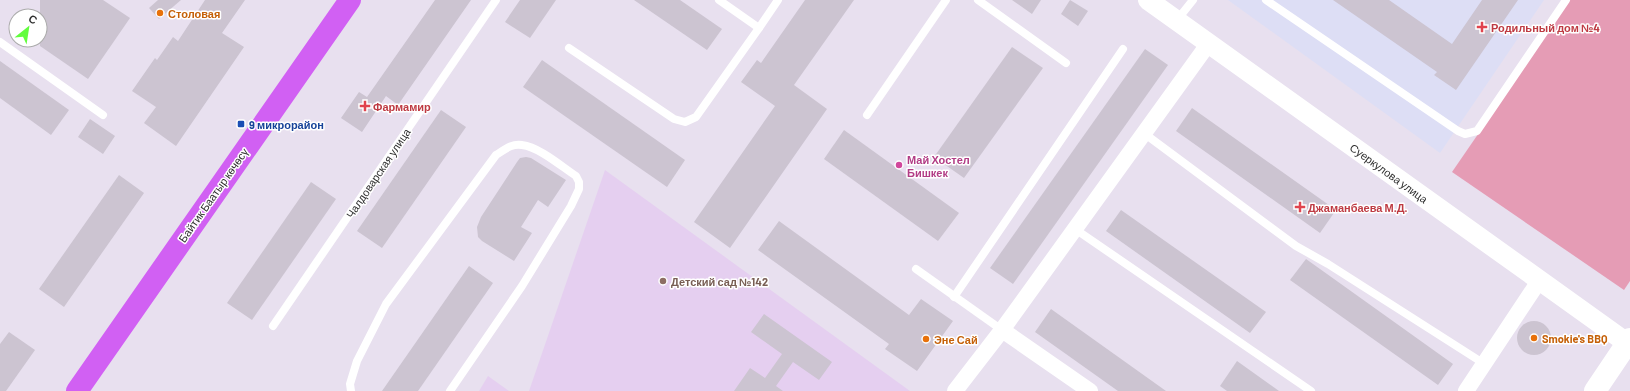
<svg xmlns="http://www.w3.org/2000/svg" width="1630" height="391" viewBox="0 0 1630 391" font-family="Barlow,sans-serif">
  <rect width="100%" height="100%" fill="#e8e0ef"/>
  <g fill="#e5cff0">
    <path d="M605,170L910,391H529Z"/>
    <path d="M488,376L509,391H479Z"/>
  </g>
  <path fill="#dddef5" d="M1228,0H1544L1440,153Z"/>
  <path fill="#e59cb5" d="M1570,0H1630V281L1624,290L1452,172Z"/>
  <g fill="#ccc4d1">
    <path d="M40,0H103L130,18L88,79L40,46Z"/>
    <path d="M158,0H181L159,19L149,8Z"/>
    <path d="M205,0H245L222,33L244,47L176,146L144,123L156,107L132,91L155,58L157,60L173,37L178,41Z"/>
    <path d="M435,0H471L398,105L386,96L362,132L341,118L359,92L367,97Z"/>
    <path d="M520,0H556L530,38L505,22Z"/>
    <path d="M634,0H680L722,29L707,50Z"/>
    <path d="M805,0H854L794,85L827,109L730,248L694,222L775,106L741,82L757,60L761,63Z"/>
    <path d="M1012,0H1041L1032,14Z"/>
    <path d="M1070,0L1088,11L1078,26L1061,14Z"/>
    <path d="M1333,0H1389L1452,44L1482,0H1518L1456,90L1434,75L1437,72Z"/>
    <path d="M1012,47L1043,68L964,178L934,157Z"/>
    <path d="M1145,49L1168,65L1013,284L990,268Z"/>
    <path d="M542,60L685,160L667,187L523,87Z"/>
    <path d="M0,61L69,110L51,135L0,98Z"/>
    <path d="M1192,108L1336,210L1320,233L1176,131Z"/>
    <path d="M441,110L466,127L382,248L357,231Z"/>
    <path d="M90,119L115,136L103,154L78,137Z"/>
    <path d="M844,130L959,213L938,241L824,159Z"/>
    <path d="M526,157L531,158L566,180L548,207L538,200L521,227L532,233L514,261L482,241L478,237L477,227L481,217L517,162L520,158Z"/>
    <path d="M119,175L144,193L64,307L39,289Z"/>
    <path d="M311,182L336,199L252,320L227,303Z"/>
    <path d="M1121,210L1266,312L1250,333L1106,231Z"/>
    <path d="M779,221L909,315L921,299L953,321L917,371L885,349L889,344L758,250Z"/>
    <path d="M1306,259L1453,364L1438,385L1290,280Z"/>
    <path d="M469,266L493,283L418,391H382Z"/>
    <path d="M1051,309L1166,391H1118L1035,332Z"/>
    <path d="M764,314L832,362L819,380L793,362L776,386L783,391H734L750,368L765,378L782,354L751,332Z"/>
    <circle cx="1534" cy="338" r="17"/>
    <path d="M9,332L35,350L6,391H0V344Z"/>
    <path d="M1237,361L1279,391H1227L1220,386Z"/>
  </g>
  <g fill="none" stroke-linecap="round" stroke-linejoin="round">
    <g stroke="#fff" stroke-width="8">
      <path d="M719,0L759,28L778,0"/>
      <path d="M978,0L1066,63"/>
      <path d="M1266,0L1458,131L1465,134L1477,131L1566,0"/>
      <path d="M1177,20L1193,0"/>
      <path d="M0,42L103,115"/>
      <path d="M569,48L674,119L685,122L696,117L759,28"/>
      <path d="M867,115L946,0"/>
      <path d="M1145,134L1296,246L1328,264L1483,363"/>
      <path d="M1075,229L1311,391"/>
      <path d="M916,269L1002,330"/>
      <path d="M954,297L1123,49"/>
      <path d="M273,326L496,0"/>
      <path d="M351,391L350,384L357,361L386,304L496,155C504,150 512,143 522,145C539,147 561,166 576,176L579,182V189L571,206L522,286L450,391"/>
    </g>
    <g stroke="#fff" stroke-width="16">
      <path d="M1002,330L1090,391"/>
      <path d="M955,391L1002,330L1209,43"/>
      <path d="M1466,391L1539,281"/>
    </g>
    <path stroke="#fff" stroke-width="20" d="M1148,0L1630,345"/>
    <path stroke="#fff" stroke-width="22" d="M1595,391L1630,339"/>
    <path stroke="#d160f3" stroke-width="22" d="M77,391L350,0"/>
  </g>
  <g fill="#e8710a" stroke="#fff" stroke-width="1.5">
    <circle cx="160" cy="13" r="4"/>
    <circle cx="1534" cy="338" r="4"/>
    <circle cx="926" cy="339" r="4"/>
  </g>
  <g fill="#e0444e" stroke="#fff" stroke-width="1.5">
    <path d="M1480 21h4v4h4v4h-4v4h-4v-4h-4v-4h4z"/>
    <path d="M363 100h4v4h4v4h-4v4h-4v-4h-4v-4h4z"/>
    <path d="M1298 201h4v4h4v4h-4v4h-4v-4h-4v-4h4z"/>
  </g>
  <rect fill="#1a4fb4" stroke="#fff" stroke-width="1.5" x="237" y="120" width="8" height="8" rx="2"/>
  <circle fill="#d1479c" stroke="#fff" stroke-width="1.5" cx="899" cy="165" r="4"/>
  <circle fill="#8d6e63" stroke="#fff" stroke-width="1.5" cx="663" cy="281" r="4"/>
  <g text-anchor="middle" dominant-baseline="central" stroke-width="3" stroke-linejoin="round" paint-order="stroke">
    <g font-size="11" font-weight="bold" fill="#c56008" stroke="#fff" text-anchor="start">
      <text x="168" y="13">Столовая</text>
      <text x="1542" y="338">Smokie's BBQ</text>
      <text x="934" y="339">Эне Сай</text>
    </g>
    <g font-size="11" font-weight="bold" fill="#be3a42" stroke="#fff" text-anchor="start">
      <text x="1491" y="27">Родильный дом №4</text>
      <text x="373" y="106">Фармамир</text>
      <text x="1308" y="207">Джаманбаева М.Д.</text>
    </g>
    <g font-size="11" font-weight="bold" fill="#164399" stroke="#fff" text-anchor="start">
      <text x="249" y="124">9 микрорайон</text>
    </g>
    <g font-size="11" font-weight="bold" fill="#b23c85" stroke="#fff" text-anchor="start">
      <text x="907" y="159">Май Хостел<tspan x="907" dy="13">Бишкек</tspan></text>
    </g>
    <g font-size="11" fill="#2d2d2d" stroke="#fff">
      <text transform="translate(378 173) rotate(-56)">Чалдоварская улица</text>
      <text transform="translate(1389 173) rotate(36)">Суеркулова улица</text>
      <text transform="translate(213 195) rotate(-55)">Байтик Баатыр көчөсү</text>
    </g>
    <g font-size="11" font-weight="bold" fill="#785e54" stroke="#fff" text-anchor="start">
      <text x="671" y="281">Детский сад №142</text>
    </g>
  </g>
  <g transform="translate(28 28) rotate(30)"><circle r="19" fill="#ffffff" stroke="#ababab"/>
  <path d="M0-3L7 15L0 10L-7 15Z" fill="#62fd3e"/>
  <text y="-6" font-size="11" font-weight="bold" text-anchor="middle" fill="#2d2d2d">С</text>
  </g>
</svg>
